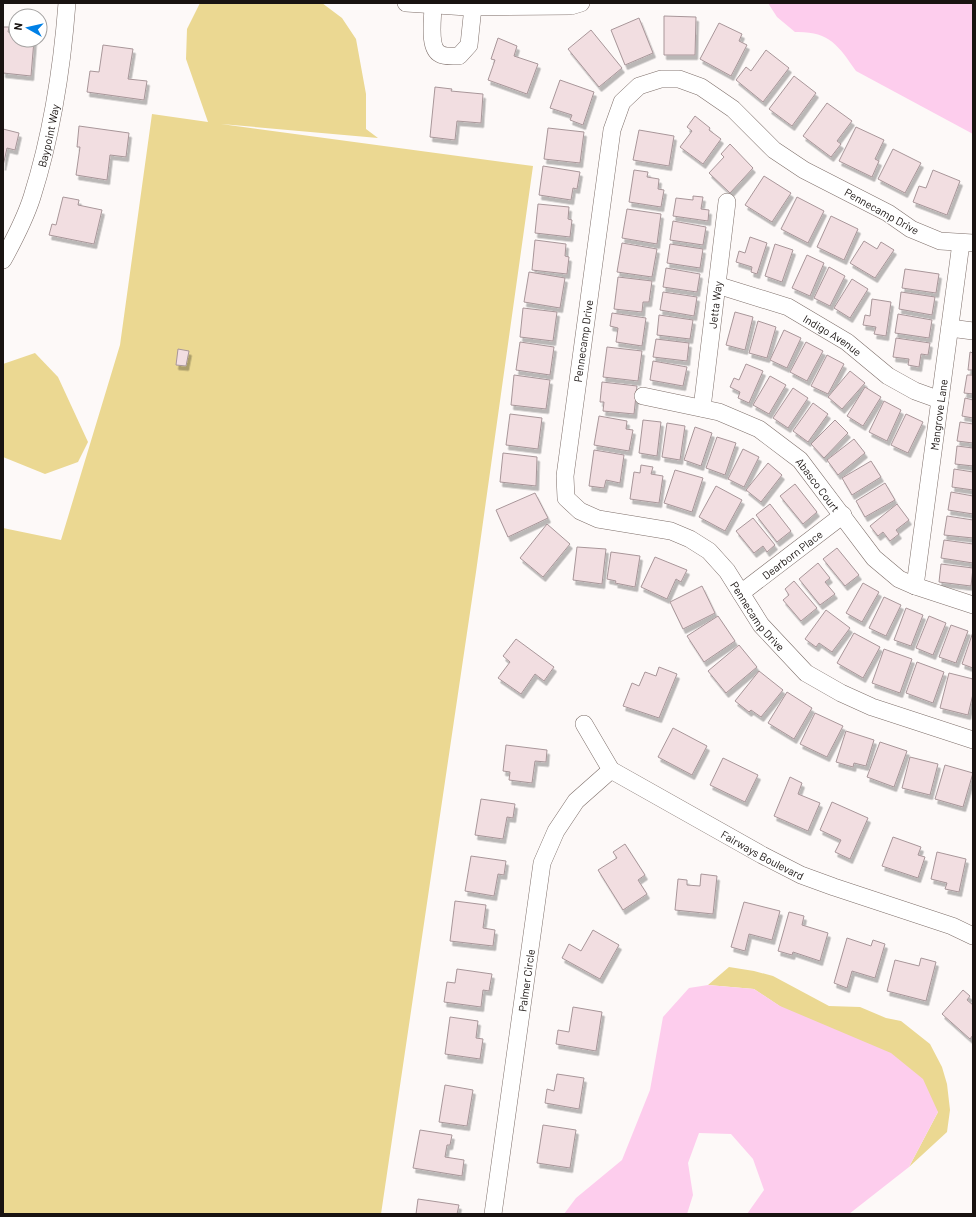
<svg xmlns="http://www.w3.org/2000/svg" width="976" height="1217" viewBox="0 0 976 1217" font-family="Barlow,sans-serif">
  <defs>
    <filter id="shadow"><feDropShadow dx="2.5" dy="4.5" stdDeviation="0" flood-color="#0004"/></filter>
  </defs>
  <rect width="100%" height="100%" fill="#fdf9f8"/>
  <g fill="#ebd892">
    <path d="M200,3H322L342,18L356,39L366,94V129L378,138L221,124L533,166L476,572L381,1214H3V528L61,540L120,345L152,114L208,122L186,59L187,29Z"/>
    <path d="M35,353L58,377L88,442L78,462L45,474L3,457V364Z"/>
    <path d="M729,967L754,971L773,976L829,1006L860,1007L886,1018L901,1021L930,1044L942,1067L947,1084L950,1110L947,1132L909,1167L938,1112L754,989L708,985Z"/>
  </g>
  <g fill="#fdcded">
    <path d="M768,3H973V134L856,71C838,45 829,31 795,32L777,17Z"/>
    <path d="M708,985L754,989L780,1006L891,1053L923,1079L938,1112L909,1167L849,1214H747L764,1190L753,1159L731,1134L699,1133L688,1163L693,1195L687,1214H564L576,1198L622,1160L650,1090L663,1017L689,988Z"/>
  </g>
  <g fill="#f2dee1" stroke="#a89699" filter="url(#shadow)">
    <path d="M664,16L696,17L695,55H664Z"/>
    <path d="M639,18L653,53L625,65L611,30Z"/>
    <path d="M719,23L742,34L739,41L747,45L731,76L700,59Z"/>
    <path d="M3,27H9L8,32L16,33V40H34L31,76L3,73Z"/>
    <path d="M591,30L622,68L599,87L568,49Z"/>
    <path d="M498,38L517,46L514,56L538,64L527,94L488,80L495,60L491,59Z"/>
    <path d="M103,45L133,49L128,79L147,81L144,100L87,92L90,71L99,72Z"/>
    <path d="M766,50L789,68L763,102L736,80L746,67L751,71Z"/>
    <path d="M794,76L816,93L792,126L769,109Z"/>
    <path d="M560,80L594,92L583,125L570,120L572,115L550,108Z"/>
    <path d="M435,87L452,89L451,91L483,94L481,123L457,121L455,140L430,137Z"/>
    <path d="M827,103L852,121L837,141L841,144L831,157L803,136Z"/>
    <path d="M695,116L710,128L709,130L721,139L703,164L680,147L692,131L687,127Z"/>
    <path d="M79,126L129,133L126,157L110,155L107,180L76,175L80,147H77Z"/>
    <path d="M856,127L884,140L875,159L879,161L872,177L839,161Z"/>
    <path d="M548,128L584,132L580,163L544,159Z"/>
    <path d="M3,129L19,133L15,150L7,148L3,166Z"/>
    <path d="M639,130L674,136L669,166L633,160Z"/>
    <path d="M730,144L753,168L730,193L709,173L724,157L721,154Z"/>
    <path d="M893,149L921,163L905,193L878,179Z"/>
    <path d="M543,166L580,172L577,189L573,188L571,200L539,195Z"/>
    <path d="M634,170L648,172L647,177L659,179L658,189L664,190L661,207L629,202Z"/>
    <path d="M933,170L960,181L947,215L913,202L919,186L926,188Z"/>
    <path d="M764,176L791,193L772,222L745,205Z"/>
    <path d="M693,196L703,197L701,209L709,210L708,221L673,216L676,198L693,200Z"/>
    <path d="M63,197L79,200L78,205L102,210L94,244L49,235L52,224L56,225Z"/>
    <path d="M797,197L824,211L808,243L781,229Z"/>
    <path d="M538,204L569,207L568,219L572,220L570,237L535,233Z"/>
    <path d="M627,209L661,214L657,244L622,238Z"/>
    <path d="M831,216L858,229L844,260L817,247Z"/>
    <path d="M673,221L706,227L703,245L670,240Z"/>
    <path d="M750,237L767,243L757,274L751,272L752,267L736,262L739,251L745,253Z"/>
    <path d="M535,240L566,244L565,256L569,257L567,274L532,270Z"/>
    <path d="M864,241L877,249L881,242L894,250L875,278L850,263Z"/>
    <path d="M622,243L657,249L652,277L617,272Z"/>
    <path d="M670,244L703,249L700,268L667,263Z"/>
    <path d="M775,244L793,250L782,282L765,276Z"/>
    <path d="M807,255L824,263L810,296L792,288Z"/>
    <path d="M829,267L845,276L830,306L814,298Z"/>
    <path d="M666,268L700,274L697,292L663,287Z"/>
    <path d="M905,269L939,274L936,293L902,288Z"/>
    <path d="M529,272L565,278L560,308L524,302Z"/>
    <path d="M618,277L652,281L649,302H643L642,312L614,309Z"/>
    <path d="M852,279L868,289L850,318L834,308Z"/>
    <path d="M663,292L697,297L694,316L660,310Z"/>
    <path d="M901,292L935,297L932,315L899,309Z"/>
    <path d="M872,299L891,302L886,336L874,334L876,327L863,325L865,315L870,316Z"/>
    <path d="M523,308L557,312L553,341L520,337Z"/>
    <path d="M735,312L753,317L745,350L726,345Z"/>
    <path d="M612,313L646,318L642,346L616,342L618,328L610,326Z"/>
    <path d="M898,314L932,320L929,338L895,333Z"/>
    <path d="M659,315L693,320L690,339L657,335Z"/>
    <path d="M758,321L776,327L767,358L749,353Z"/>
    <path d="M784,330L801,338L787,368L770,360Z"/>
    <path d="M896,338L930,343L928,355L921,354L919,367L908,365L909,359L893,357Z"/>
    <path d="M656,339L689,343L687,361L653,357Z"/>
    <path d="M520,342L554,347L550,375L516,370Z"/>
    <path d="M806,342L823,351L807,381L790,372Z"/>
    <path d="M607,347L642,351L638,381L603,377Z"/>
    <path d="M178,349L189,351L186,366L176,365Z"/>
    <path d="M970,352L973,353V370H968Z"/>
    <path d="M827,355L844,364L828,394L811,386Z"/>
    <path d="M653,361L687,367L683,386L650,380Z"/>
    <path d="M746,364L763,371L749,403L738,398L740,392L730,387L734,378L739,380Z"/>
    <path d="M850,371L865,383L842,409L828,397Z"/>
    <path d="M514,375L550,380L546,409L511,405Z"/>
    <path d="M967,375H973V394L964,393Z"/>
    <path d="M770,376L786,385L769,414L753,405Z"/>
    <path d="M602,382L637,386L634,414L603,411L604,402H600Z"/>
    <path d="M865,387L881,397L863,426L847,416Z"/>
    <path d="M793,388L808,398L788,428L773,418Z"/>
    <path d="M965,398L973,400V418L962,416Z"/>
    <path d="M884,401L901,410L887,441L869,432Z"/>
    <path d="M813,403L828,414L808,442L793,431Z"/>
    <path d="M510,414L542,418L538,449L506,445Z"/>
    <path d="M906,414L923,422L908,453L891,445Z"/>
    <path d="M599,416L627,421L626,429L633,430L629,451L594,445Z"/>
    <path d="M643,420L661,422L657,456L639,453Z"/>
    <path d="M835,420L848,433L824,458L811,444Z"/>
    <path d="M960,422L973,424V443L957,441Z"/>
    <path d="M667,423L685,426L680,460L662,457Z"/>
    <path d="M695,427L712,433L701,466L684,460Z"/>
    <path d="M717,437L736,443L725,475L706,468Z"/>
    <path d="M854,439L865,453L838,475L827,460Z"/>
    <path d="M957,446L973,448V466L955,464Z"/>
    <path d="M743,449L759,457L744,487L728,479Z"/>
    <path d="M594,450L624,455L620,483L606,480L604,488L589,486Z"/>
    <path d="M503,453L537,457L536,486L500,482Z"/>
    <path d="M871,461L881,477L852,495L842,478Z"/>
    <path d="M768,463L782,475L761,502L746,490Z"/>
    <path d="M641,465L653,467L651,474L663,476L659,503L630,499L634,472L640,473Z"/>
    <path d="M954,469L973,472V490L952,487Z"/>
    <path d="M675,470L703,478L692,512L664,503Z"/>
    <path d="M885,483L895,500L865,517L856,501Z"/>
    <path d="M795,484L817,512L803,524L780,496Z"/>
    <path d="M716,486L742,500L725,531L699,517Z"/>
    <path d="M951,492L973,496V514L948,510Z"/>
    <path d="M535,493L548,518L508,537L496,510Z"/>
    <path d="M770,504L791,531L777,542L756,515Z"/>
    <path d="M897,504L909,520L896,530L899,534L890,541L883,532L878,536L870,526Z"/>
    <path d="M947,516L973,520V538L944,535Z"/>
    <path d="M753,518L775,545L767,552L763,546L754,553L736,531Z"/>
    <path d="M547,524L570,544L543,577L520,558Z"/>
    <path d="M944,540L973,544V563L941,558Z"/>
    <path d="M577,547L606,549L602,584L573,580Z"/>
    <path d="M837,548L859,575L845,586L823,559Z"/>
    <path d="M611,552L640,556L635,587L615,583L616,581L607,579Z"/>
    <path d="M655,557L687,570L681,582L676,579L667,599L641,587Z"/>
    <path d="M818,563L830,578L825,582L835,594L820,605L799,579Z"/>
    <path d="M941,564L973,568L971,586L939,582Z"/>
    <path d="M794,581L817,608L801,621L783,600L789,595L785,589Z"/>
    <path d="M863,583L879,592L862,622L846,613Z"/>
    <path d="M702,586L715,613L683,629L670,602Z"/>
    <path d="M884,597L901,605L886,636L869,628Z"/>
    <path d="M906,608L923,615L911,646L894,640Z"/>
    <path d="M826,610L850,628L832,652L819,643L816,647L805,639Z"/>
    <path d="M718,616L735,641L704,662L687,636Z"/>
    <path d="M929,616L946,623L933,655L916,648Z"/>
    <path d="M951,625L968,631L956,663L939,657Z"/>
    <path d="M973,632V668L962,664Z"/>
    <path d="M854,633L880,647L863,678L837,663Z"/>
    <path d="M516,639L554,667L544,681L535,674L521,694L498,678L510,662L503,656Z"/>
    <path d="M739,645L757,667L726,693L708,671Z"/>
    <path d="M884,649L912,659L900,693L872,683Z"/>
    <path d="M917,662L944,672L933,703L906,693Z"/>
    <path d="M659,667L677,674L659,718L623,706L632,683L639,686L645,672L656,676Z"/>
    <path d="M759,671L783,690L761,717L751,710L749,712L735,701Z"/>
    <path d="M949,673L973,679V694L968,715L940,708Z"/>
    <path d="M787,692L812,708L794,739L768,723Z"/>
    <path d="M815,713L843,726L827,757L800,744Z"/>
    <path d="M673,728L707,746L692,775L658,757Z"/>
    <path d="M846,731L874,740L866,766L854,763L853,767L836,762Z"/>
    <path d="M880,742L907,751L894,787L867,777Z"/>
    <path d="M506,745L547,750L546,762L535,761L532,783L509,780L510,772L503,771Z"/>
    <path d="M910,757L938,764L930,795L902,788Z"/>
    <path d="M723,758L758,775L745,802L710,785Z"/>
    <path d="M945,765L973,773L963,807L935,799Z"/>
    <path d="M790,777L802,783L798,794L820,803L808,831L774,816Z"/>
    <path d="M481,799L515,804L513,818L507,817L503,839L475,835Z"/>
    <path d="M832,802L868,818L850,859L835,852L841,840L820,830Z"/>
    <path d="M893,837L921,847L918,855L925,857L918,878L882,866Z"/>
    <path d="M625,844L645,875L638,880L647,894L623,910L598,870L617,858L613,852Z"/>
    <path d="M937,852L966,859L959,892L945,889L947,883L931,879Z"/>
    <path d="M471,856L506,861L504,875L498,874L494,896L465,891Z"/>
    <path d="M701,874L717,876L713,914L675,910L678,879L687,880V885L700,886Z"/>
    <path d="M455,901L486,905L483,928L495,930L493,946L450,941Z"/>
    <path d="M744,902L780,911L772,940L749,934L745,951L731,947Z"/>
    <path d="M789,912L804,916L802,925L828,933L820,961L793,952L792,955L778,951Z"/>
    <path d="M593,930L619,945L600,979L562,958L569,944L581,951Z"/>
    <path d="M847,938L871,946L873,940L885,944L875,978L852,971L847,988L834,983Z"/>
    <path d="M921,958L936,962L926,1001L887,991L895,960L919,966Z"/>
    <path d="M457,969L492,974L489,991L483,990L481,1007L444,1002L447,982L455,983Z"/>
    <path d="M963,990L970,996L967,1000L973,1005V1035L970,1039L942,1014Z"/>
    <path d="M573,1007L602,1012L596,1051L556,1044L558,1030L569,1032Z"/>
    <path d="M450,1017L478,1021L476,1038L483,1039L480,1059L445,1054Z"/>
    <path d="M557,1074L584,1078L579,1109L545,1103L547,1089L554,1091Z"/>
    <path d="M445,1085L473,1090L467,1126L439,1122Z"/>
    <path d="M543,1125L576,1130L570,1168L537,1163Z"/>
    <path d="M420,1130L452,1135L450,1145H447L445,1157L464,1160L462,1176L413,1168Z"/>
    <path d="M418,1199L459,1205L457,1214H416Z"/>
  </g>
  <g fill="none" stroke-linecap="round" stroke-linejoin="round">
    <g stroke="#7e6f6a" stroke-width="18">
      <g id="minor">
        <path d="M406,3L467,7L571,6L581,3"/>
        <path d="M433,5C433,18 428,48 440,54C445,57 454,56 459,56L469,45L473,7"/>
        <path id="s1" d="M973,243L940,241L911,229L888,213L804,170L774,150L733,109L701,87L679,79H661L639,86L622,102L612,130L565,476L566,498L580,511L598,519L671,531L690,539L709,551L727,571L761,625L806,673L841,693L872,707L973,740"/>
        <path id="s2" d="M3,260C14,240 25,219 32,197C52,134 62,69 67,3"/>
        <path id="s3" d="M717,285L788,307L847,342L888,376L915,391L940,400"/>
        <path d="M950,328L973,331"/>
        <path id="s4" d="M643,396L719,412L759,429L800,460L874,558L899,579L915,586L973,605"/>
        <path id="s5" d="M702,408L727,202"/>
        <path id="s6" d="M915,586L961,243"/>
        <path id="s7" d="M741,593L843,515"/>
        <path id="s8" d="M584,724L611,770L762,855L801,875L834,887L952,926L973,936"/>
        <path id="s9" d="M493,1214L542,863L556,831L576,801L611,770"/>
      </g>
    </g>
    <use href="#minor" stroke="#fff" stroke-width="17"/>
  </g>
  <g text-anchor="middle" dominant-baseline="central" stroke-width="3" stroke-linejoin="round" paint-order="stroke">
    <g font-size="11" fill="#191311" stroke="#fff">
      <text stroke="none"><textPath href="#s2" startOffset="133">Baypoint Way</textPath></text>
      <text transform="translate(882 211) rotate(29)">Pennecamp Drive</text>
      <text stroke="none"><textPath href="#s5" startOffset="104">Jetta Way</textPath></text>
      <text stroke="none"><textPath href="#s3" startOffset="127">Indigo Avenue</textPath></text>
      <text transform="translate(583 341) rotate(-82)">Pennecamp Drive</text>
      <text stroke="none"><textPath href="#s6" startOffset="173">Mangrove Lane</textPath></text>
      <text stroke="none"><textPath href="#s4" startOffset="203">Abasco Court</textPath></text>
      <text stroke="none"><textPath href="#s7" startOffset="64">Dearborn Place</textPath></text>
      <text stroke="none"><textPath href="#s1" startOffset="1046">Pennecamp Drive</textPath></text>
      <text stroke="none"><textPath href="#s8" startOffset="227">Fairways Boulevard</textPath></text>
      <text stroke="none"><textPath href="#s9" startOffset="236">Palmer Circle</textPath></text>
    </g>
  </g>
  <rect width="976" height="1217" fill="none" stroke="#191311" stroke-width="8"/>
  <g transform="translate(28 28) rotate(278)"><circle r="19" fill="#ffffff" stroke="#a3a1a0"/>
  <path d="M0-3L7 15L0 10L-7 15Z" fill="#0080e6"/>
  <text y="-6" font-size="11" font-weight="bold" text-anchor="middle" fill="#191311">N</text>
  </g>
</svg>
